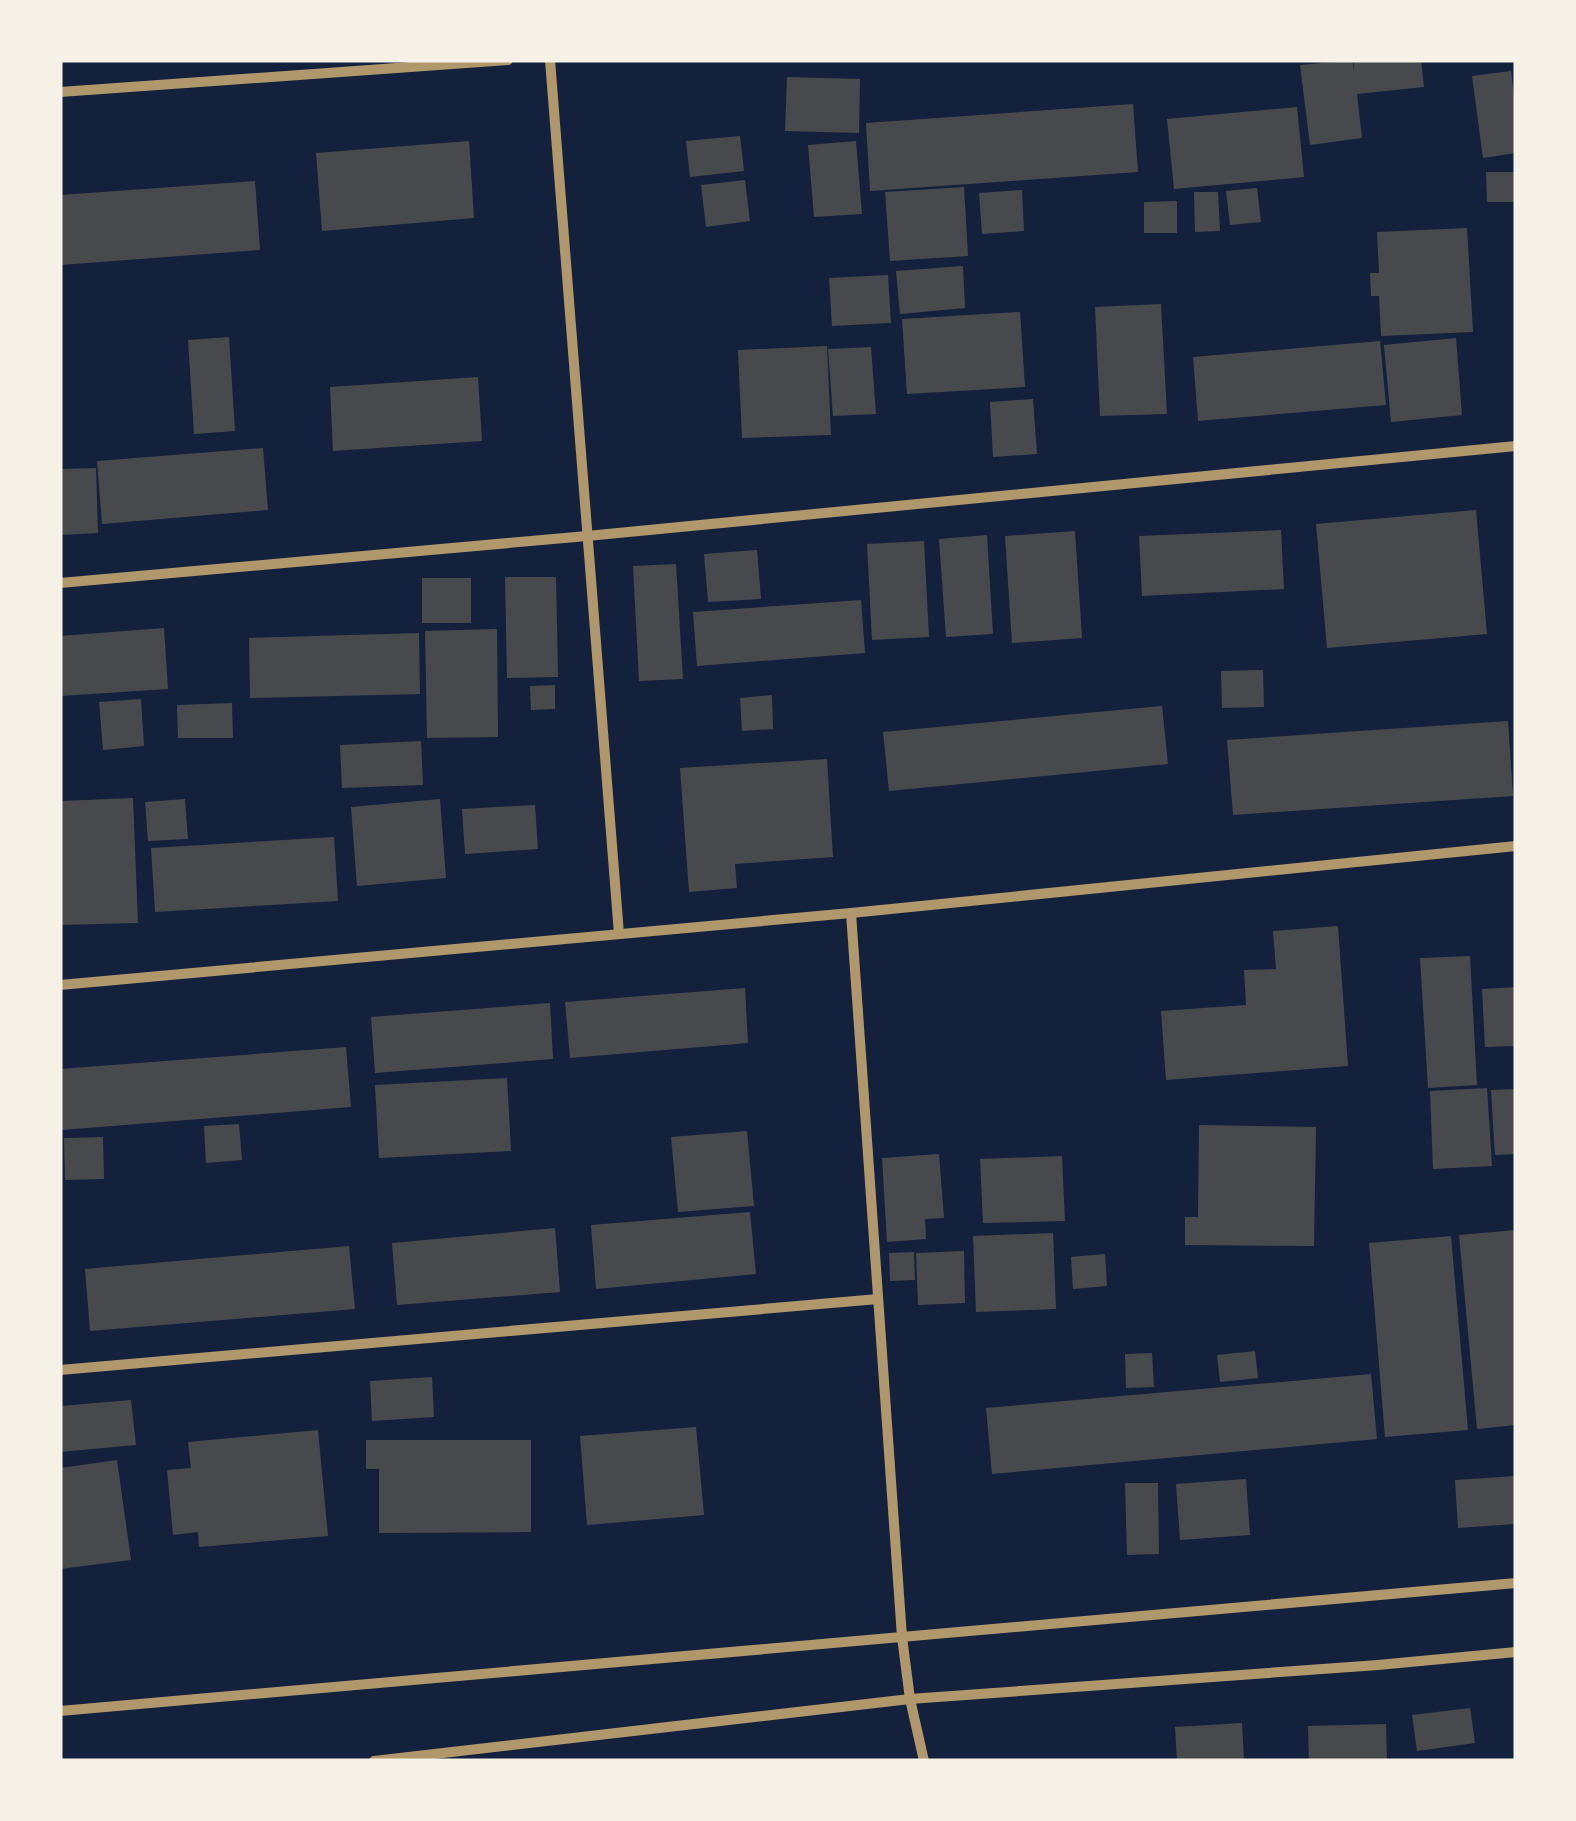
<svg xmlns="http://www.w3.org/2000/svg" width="1576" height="1821" viewBox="0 0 1576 1821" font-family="Rubik,sans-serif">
  <rect width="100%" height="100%" fill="#14213d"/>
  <g fill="#48494c">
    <path d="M1353,60L1354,72V60H1421L1424,87L1357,94L1362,138L1310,145L1300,65Z"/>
    <path d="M1511,71L1516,112V153L1483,158L1472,76Z"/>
    <path d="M787,77L860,79L859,133L785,131Z"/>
    <path d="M1133,104L1138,172L870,191L866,123Z"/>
    <path d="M1297,107L1304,177L1174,189L1167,119Z"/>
    <path d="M740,136L744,171L690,177L686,141Z"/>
    <path d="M469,141L474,218L322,231L316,153Z"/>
    <path d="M856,141L862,214L814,217L808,145Z"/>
    <path d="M1486,172H1516V202H1487Z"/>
    <path d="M745,180L750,221L706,227L701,185Z"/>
    <path d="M255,181L260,250L60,265V195Z"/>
    <path d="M964,187L968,256L890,261L885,192Z"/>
    <path d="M1257,188L1261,222L1230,225L1226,191Z"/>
    <path d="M1022,190L1024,231L982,234L979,193Z"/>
    <path d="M1194,192H1218L1220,231L1195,232Z"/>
    <path d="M1177,201V233H1144V202Z"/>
    <path d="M1467,228L1473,332L1381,336L1379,296H1371L1370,273H1379L1377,232Z"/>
    <path d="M963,266L965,308L900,314L896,271Z"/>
    <path d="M888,275L891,323L832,326L829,278Z"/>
    <path d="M1161,304L1167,414L1100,416L1095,307Z"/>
    <path d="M1020,312L1025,387L907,394L902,319Z"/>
    <path d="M229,337L235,431L194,434L188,340Z"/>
    <path d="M1456,338L1462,415L1391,422L1384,345Z"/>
    <path d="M1380,341L1386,405L1198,421L1193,357Z"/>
    <path d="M827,346L831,435L742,438L738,350Z"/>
    <path d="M871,347L876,414L833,416L828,349Z"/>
    <path d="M478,377L482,441L333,451L330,387Z"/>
    <path d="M1033,399L1037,454L993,457L990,402Z"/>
    <path d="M263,448L268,510L102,524L97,461Z"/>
    <path d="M96,468L98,533L60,535V469Z"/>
    <path d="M1476,510L1487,634L1327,648L1316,524Z"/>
    <path d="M1281,530L1284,589L1142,596L1139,536Z"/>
    <path d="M1075,531L1082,638L1012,643L1005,536Z"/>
    <path d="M987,535L993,634L946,637L939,539Z"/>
    <path d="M924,541L929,637L872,640L867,544Z"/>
    <path d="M757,550L761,599L708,602L704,554Z"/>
    <path d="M676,564L683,679L639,681L633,566Z"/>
    <path d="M505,577H556L558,677L507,678Z"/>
    <rect x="422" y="578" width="49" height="45"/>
    <path d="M861,600L865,653L697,666L693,612Z"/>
    <path d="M164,628L168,689L60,696V636Z"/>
    <path d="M497,629L498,737L427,738L425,631Z"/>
    <path d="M419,633L420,694L250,698L249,638Z"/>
    <path d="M1263,670L1264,707L1222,708L1221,671Z"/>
    <path d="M555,685V709L531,710L530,686Z"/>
    <path d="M772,695L773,729L742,731L740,698Z"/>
    <path d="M141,699L144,746L103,750L99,702Z"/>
    <path d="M232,703L233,738H178L177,705Z"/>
    <path d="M1162,706L1168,764L889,791L883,732Z"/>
    <path d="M1508,721L1513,796L1233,815L1227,740Z"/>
    <path d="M421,741L423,785L342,788L340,745Z"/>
    <path d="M827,759L833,857L735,864L737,888L689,892L680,768Z"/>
    <path d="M133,798L138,923L60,925V801Z"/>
    <path d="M185,799L188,839L148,841L145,802Z"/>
    <path d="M440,799L446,878L357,886L351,807Z"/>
    <path d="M535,805L538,849L465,854L462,809Z"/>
    <path d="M334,837L338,901L155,912L151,848Z"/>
    <path d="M1338,926L1348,1066L1166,1080L1161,1011L1246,1005L1244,970L1276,969L1273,931Z"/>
    <path d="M1470,956L1477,1085L1428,1088L1420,958Z"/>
    <path d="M1516,987V1046L1485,1047L1482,989Z"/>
    <path d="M745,988L748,1043L570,1058L565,1002Z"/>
    <path d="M550,1003L553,1059L375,1073L371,1017Z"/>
    <path d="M346,1047L351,1107L62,1130L60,1069Z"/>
    <path d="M507,1078L511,1151L379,1158L375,1085Z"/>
    <path d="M1487,1088L1492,1166L1433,1169L1430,1091Z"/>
    <path d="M1516,1089V1154L1495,1155L1491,1090Z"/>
    <path d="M239,1124L242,1160L206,1163L204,1126Z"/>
    <path d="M1199,1125L1316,1127L1314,1246L1185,1245V1217H1198Z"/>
    <path d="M747,1131L754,1206L678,1212L671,1137Z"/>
    <path d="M103,1137L104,1179L65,1180L64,1138Z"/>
    <path d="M939,1154L944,1218L925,1219L926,1239L887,1242L882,1158Z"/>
    <path d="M1062,1156L1065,1221L983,1223L980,1159Z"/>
    <path d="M750,1212L756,1274L596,1289L591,1225Z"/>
    <path d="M555,1228L560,1292L397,1305L392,1243Z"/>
    <path d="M1516,1230V1425L1477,1429L1459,1235Z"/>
    <path d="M1053,1233L1056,1309L976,1312L973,1236Z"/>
    <path d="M1451,1236L1468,1430L1385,1437L1369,1243Z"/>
    <path d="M349,1246L355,1309L90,1331L85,1269Z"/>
    <path d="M964,1251L965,1303L918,1305L916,1253Z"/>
    <path d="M914,1252L915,1280L890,1281L889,1253Z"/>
    <path d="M1105,1254L1107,1286L1073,1289L1071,1257Z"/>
    <path d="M1255,1351L1258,1378L1220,1382L1217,1355Z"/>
    <path d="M1152,1353L1154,1387L1126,1388L1125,1354Z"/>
    <path d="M1371,1374L1377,1439L992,1474L986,1408Z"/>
    <path d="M432,1377L434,1417L372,1421L370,1381Z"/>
    <path d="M131,1400L136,1445L60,1452V1406Z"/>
    <path d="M696,1427L704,1515L587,1525L580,1436Z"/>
    <path d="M318,1430L328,1536L199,1547L198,1532L173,1535L167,1470L191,1468L188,1442Z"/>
    <path d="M366,1440H531V1532L379,1533V1469H366Z"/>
    <path d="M117,1460L131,1560L60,1569V1468Z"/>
    <path d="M1516,1476V1524L1458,1528L1455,1480Z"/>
    <path d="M1246,1479L1250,1535L1180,1540L1176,1484Z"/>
    <path d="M1125,1483H1158L1159,1554L1127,1555Z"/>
    <path d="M1470,1708L1475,1743L1417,1751L1412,1715Z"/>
    <path d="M1242,1723L1244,1761H1177L1175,1727Z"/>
    <path d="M1386,1724L1387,1761H1309L1308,1726Z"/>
  </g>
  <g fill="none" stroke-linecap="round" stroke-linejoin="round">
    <g stroke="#b1986c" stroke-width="10">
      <path d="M550,60L619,934"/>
      <path d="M60,92L508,60"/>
      <path d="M60,583L587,536L1516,446"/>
      <path d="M851,913L902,1637L910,1699L924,1761"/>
      <path d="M60,985L851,913L1516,846"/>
      <path d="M60,1370L878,1299"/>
      <path d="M60,1711L1516,1583"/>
      <path d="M374,1761L910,1699L1378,1665L1516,1652"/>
    </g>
  </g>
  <rect width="1576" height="1821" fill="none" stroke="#f6f1e7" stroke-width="125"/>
</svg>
